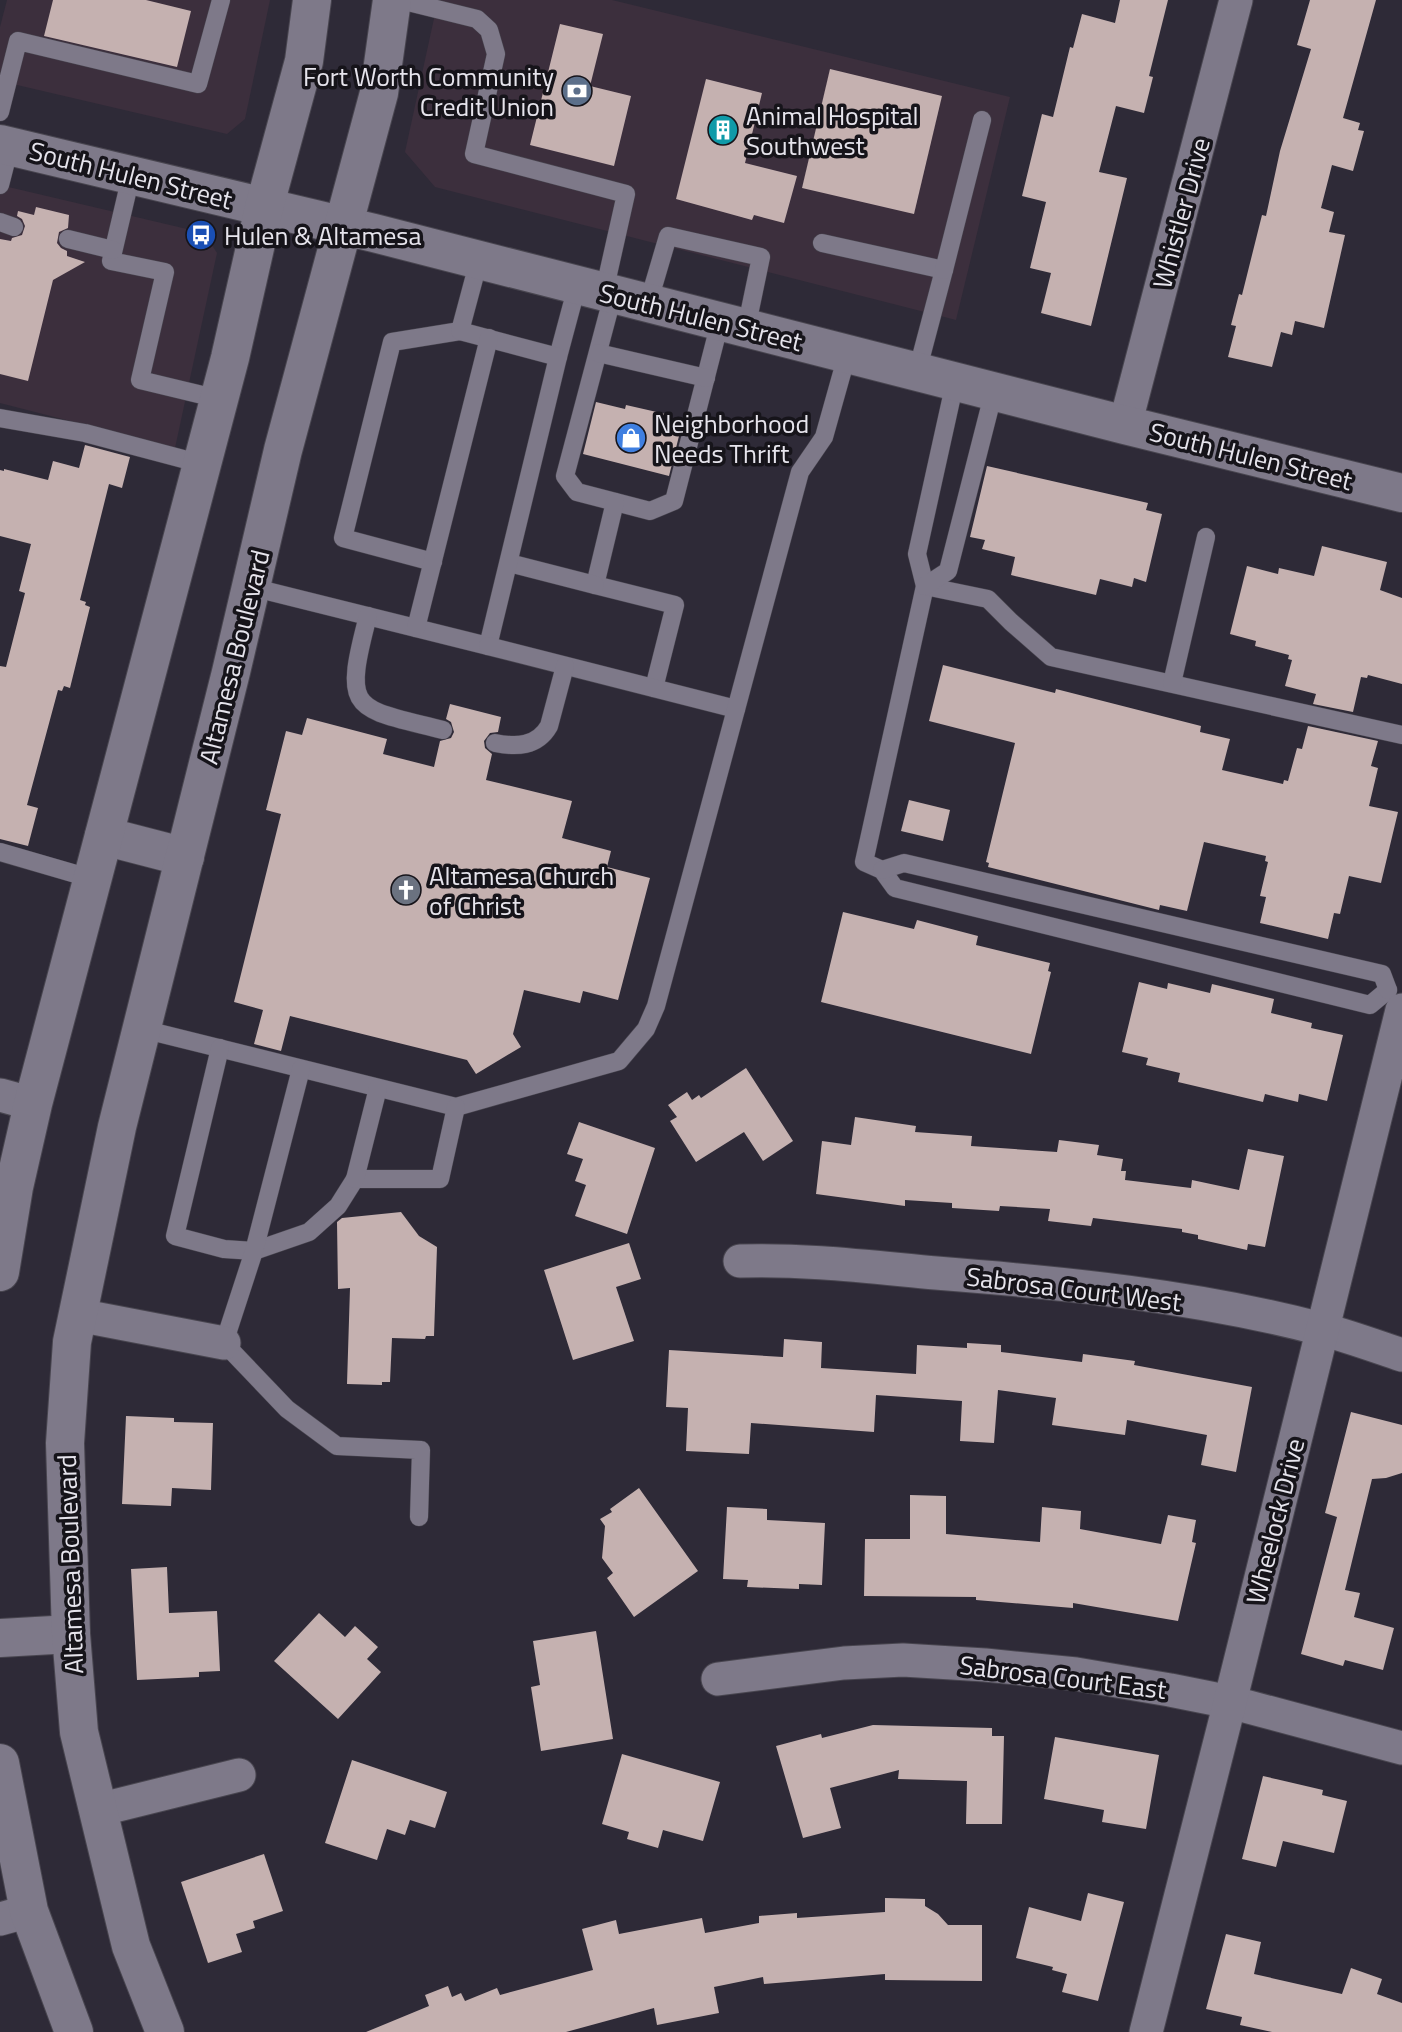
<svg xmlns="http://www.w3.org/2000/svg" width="1402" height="2032" viewBox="0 0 1402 2032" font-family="'Titillium Web',sans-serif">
  <rect width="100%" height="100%" fill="#2e2a37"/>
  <g fill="#3c2f3d">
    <path d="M7,0H270L245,119L227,134L0,81V27Z"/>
    <path d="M438,0H612L1010,97L956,320L435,187L405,152Z"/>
    <path d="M0,185L204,233L217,253L175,448L0,403Z"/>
  </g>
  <g fill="#c5b1b0">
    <path d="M53,0H146L191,11L177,67L44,36Z"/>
    <path d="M1120,0H1168L1149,76L1153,77L1144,113L1116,106L1099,172L1127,178L1091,326L1041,313L1051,273L1030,268L1046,202L1022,196L1042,114L1053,117L1070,47L1073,48L1082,14L1115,23Z"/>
    <path d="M1310,0H1376L1343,118L1360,123L1358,130L1364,131L1353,171L1332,165L1321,208L1334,212L1329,232L1345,235L1324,328L1295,321L1292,335L1281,332L1272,367L1228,357L1236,326L1231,325L1239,294L1242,295L1262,215L1266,216L1280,151L1311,49L1297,45Z"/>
    <path d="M560,24L603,34L590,86L631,96L614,166L530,145Z"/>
    <path d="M830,69L942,96L914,214L802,188Z"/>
    <path d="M706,79L762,93L745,163L797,176L784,223L754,215L752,220L676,199Z"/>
    <path d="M36,207L69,215L68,228L59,232L57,243L61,248L67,251V256L85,262L53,280L28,381L0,374V239L11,241L12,238L22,235L25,226L22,219L17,216L18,211L34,215Z"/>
    <path d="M596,402L625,409L626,405L670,415L668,420L682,424L669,476L583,454Z"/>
    <path d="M85,445L130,457L122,488L109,484L80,600L86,602L85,605L90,607L70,688L64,686L62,691L58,690L27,805L38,808L28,846L0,839V666L6,667L25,593L19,591L31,544L0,536V470L4,471V469L48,480L53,461L79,468Z"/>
    <path d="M987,466L1148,503L1146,510L1162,514L1146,582L1134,578L1132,587L1100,579L1096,595L1011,575L1015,557L982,549L985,540L970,537Z"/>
    <path d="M1322,546L1387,562L1380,590L1402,598V684L1368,675L1367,678L1361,677L1353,712L1313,704L1316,694L1285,686L1292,660L1288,659L1289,655L1255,646L1256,641L1230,634L1247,566L1278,574L1279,568L1314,576Z"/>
    <path d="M943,665L1055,693L1056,689L1201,726L1200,732L1230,739L1222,770L1283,784L1284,780L1288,781L1297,748L1302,749L1308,726L1378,741L1371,766L1378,768L1369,806L1398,812L1381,883L1349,876L1340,914L1334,913L1328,939L1260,923L1266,897L1260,896L1268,862L1265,861L1266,856L1204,842L1187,911L1160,905L1159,910L988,867L989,863L986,862L1015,743L929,721Z"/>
    <path d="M450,704L501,717L498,732L490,733L484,741L485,748L492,754L486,780L572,801L562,838L611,851L607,867L650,878L618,1000L583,991L580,1003L524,990L513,1034L521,1047L476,1074L467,1060L290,1016L281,1051L254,1044L263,1010L234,1002L281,814L266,810L286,731L302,735L307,718L387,739L383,754L434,767L440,741L451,738L454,732L451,722L446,719Z"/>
    <path d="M909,800L950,810L943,841L901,831Z"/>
    <path d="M843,912L914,929L917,920L978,936L976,945L1050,963L1048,971L1051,972L1031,1054L821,1002Z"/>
    <path d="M1139,982L1167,989L1168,983L1210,993L1212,984L1274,999L1271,1013L1312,1023L1311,1028L1343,1035L1327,1101L1299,1094L1298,1102L1265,1094L1263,1102L1178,1082L1180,1073L1146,1065L1148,1058L1122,1052Z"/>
    <path d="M746,1068L793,1141L763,1161L744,1132L696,1162L670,1121L677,1117L668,1105L687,1092L692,1100L699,1095L701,1098Z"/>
    <path d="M855,1117L916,1126L915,1132L972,1136L971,1146L1057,1152L1059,1140L1099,1145L1097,1155L1123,1159L1121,1171H1126L1125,1180L1191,1188L1192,1180L1239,1190L1248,1149L1284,1156L1265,1247L1248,1244L1247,1250L1198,1239V1235L1182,1232V1229L1093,1218L1091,1226L1048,1221L1050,1209L1000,1206L999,1211L952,1208V1203L905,1200V1206L816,1194L822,1141L851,1145Z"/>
    <path d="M579,1122L655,1148L627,1234L575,1216L586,1185L575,1181L583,1159L567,1154Z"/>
    <path d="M401,1212L419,1236L437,1247L434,1336H426L425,1339L392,1338L390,1382H382V1385L347,1384L350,1288L338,1289L337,1222L342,1218Z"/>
    <path d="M629,1243L641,1279L616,1287L634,1341L573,1360L544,1270Z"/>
    <path d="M784,1339L822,1342L821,1368L916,1374L917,1345L967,1348V1343L1001,1345V1352L1082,1362L1083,1354L1135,1361L1134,1365L1252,1387L1236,1472L1201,1465L1207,1435L1127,1420L1125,1435L1052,1425L1056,1398L998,1390L994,1443L960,1441L962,1401L876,1395L874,1432L751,1423L749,1454L686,1451L688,1408L666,1407L669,1350L783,1357Z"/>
    <path d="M1351,1412L1402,1425V1473L1386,1478L1372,1479L1345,1590L1360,1593L1354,1617L1394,1628L1383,1670L1345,1660L1343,1666L1301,1654L1337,1517L1325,1513Z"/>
    <path d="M126,1416L174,1418V1422L213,1423L211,1490L172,1488L171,1506L122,1504Z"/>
    <path d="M639,1488L698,1571L634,1617L607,1578L613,1573L602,1558L605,1526L600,1519L612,1512L610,1509Z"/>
    <path d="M910,1495L946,1496V1534L1040,1542L1042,1507L1081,1511L1080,1529L1161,1544L1168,1515L1196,1520L1192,1542L1196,1543L1178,1621L1073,1603V1608L976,1600V1597L864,1596L865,1539H910Z"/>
    <path d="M727,1507L767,1509V1520L825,1523L822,1585L799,1584V1589L747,1587L748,1580L723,1579Z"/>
    <path d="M167,1567L169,1613L217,1611L220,1671L199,1672V1677L137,1680L131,1569Z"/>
    <path d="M319,1613L345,1637L355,1626L378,1647L367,1659L381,1672L338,1719L274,1661Z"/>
    <path d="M596,1631L613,1739L541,1751L531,1687L540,1685L533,1641Z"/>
    <path d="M873,1725L992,1728V1736H1004L1002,1824H966L967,1781L898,1779L899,1770L830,1788L841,1828L803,1838L776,1746L821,1734L822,1738Z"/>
    <path d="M1055,1737L1159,1755L1146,1829L1102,1822L1104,1810L1044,1799Z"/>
    <path d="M622,1754L720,1782L703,1841L663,1830L658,1848L627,1839L629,1832L602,1824Z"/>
    <path d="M352,1760L447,1792L435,1828L410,1820L405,1835L387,1829L377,1860L325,1843Z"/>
    <path d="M1263,1776L1323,1790L1322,1795L1347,1801L1334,1853L1283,1841L1276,1867L1242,1859Z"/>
    <path d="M264,1854L283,1911L253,1921L255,1928L236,1934L242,1952L208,1963L181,1882Z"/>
    <path d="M1088,1893L1124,1902L1098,2001L1062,1992L1067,1974L1052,1970L1053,1967L1016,1958L1029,1907L1081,1921Z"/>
    <path d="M885,1898L925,1899V1906L938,1914L948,1925H982V1981L885,1980V1974L764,1984L763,1977L714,1987L719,2013L657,2025L654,2008L566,2032H366L429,2006L425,1995L448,1986L452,1997L461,1993L465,2001L497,1988L500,1995L593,1970L582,1929L616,1920L619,1934L702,1918L705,1933L759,1923V1916L797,1913V1918L885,1912Z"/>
    <path d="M1226,1934L1261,1942L1254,1974L1342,1994L1351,1968L1382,1979L1377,1994L1402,2003V2032H1272L1240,2025L1242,2017L1206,2009Z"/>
  </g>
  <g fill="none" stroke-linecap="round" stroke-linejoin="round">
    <g stroke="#48454f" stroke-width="19">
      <g id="service">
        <path d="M400,0L477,19L489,30L496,54L474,154L626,194L604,292"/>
        <path d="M0,112L18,41L198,84L221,0"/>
        <path d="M131,176L111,261L165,272L140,380L219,399"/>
        <path d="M0,185L10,146"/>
        <path d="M0,222L14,227"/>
        <path d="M68,239L113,250"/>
        <path d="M822,243L944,270L917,372"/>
        <path d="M944,270L982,120"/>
        <path d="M613,295L565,476L577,492L650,511L674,501L720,322"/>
        <path d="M648,304L668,236L761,257L746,329"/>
        <path d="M598,353L706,378"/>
        <path d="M558,357L577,286"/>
        <path d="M955,382L917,554L925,586L864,862L882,870L895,888L1370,1005L1388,990"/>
        <path d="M0,418L85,433L202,464"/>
        <path d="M615,502L595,585L675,605L654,688"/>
        <path d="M433,562L343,538L392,342L460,331"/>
        <path d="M509,563L595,585"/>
        <path d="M925,586L988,599L1011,622L1051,657L1402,735"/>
        <path d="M925,586L948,571L994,391"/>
        <path d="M251,587L488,646L558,357L460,331L479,260"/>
        <path d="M368,616C342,714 353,707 443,730"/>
        <path d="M416,628L489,338"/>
        <path d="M488,646L736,709"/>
        <path d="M1172,683L1206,537"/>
        <path d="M495,743C516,747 537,747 549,726L565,666"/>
        <path d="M0,852L93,879"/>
        <path d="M882,870L904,863L1382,974L1388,990"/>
        <path d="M142,1029L456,1107L619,1061L646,1029L656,1006L800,472L824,437L847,355"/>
        <path d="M220,1048L175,1236L224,1249L254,1251L309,1232L338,1206L355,1179H440L456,1107"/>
        <path d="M301,1069L254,1251L224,1343L287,1409L337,1446L421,1450L419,1517"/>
        <path d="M355,1179L378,1088"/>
      </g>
    </g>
    <g stroke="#48454f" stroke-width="35">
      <g id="minor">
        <path d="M1125,425L1236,0"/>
        <path d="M0,1095L33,1104"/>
        <path d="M740,1261C805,1259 870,1267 936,1273C1064,1283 1196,1296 1321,1329C1348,1336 1375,1346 1402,1355"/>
        <path d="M78,1315L224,1343"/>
        <path d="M718,1679L844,1663L903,1660L985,1665L1076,1674L1170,1690L1230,1702L1402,1748"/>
        <path d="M98,1810L239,1775"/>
        <path d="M0,1919L29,1911"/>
        <path d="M1146,2032L1230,1702L1402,1010"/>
      </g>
    </g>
    <g stroke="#48454f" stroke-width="40">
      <g id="secondary">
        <path d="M0,144L374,233L1125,425L1402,493"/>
        <path d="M104,836L185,857"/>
        <path d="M0,1272L14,1187L33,1104L230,358L264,208L304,61L312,0"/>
        <path d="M0,1638L71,1634"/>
        <path d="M0,1763L29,1911L74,2032"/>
        <path d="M165,2032L131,1946L79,1732L71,1634L65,1443L72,1342L117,1127L231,672L283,450L379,93L392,0"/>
      </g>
    </g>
    <use href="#service" stroke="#7e7989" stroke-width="18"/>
    <use href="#minor" stroke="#7e7989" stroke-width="33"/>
    <use href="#secondary" stroke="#7e7989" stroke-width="38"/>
  </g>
  <defs>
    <g id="bank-disc" transform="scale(1.575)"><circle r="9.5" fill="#5c6f8a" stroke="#16141a"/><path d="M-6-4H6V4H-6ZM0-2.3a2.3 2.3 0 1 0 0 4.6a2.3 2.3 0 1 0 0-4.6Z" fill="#fff"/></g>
    <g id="building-disc" transform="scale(1.575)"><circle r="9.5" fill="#0f9aa8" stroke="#16141a"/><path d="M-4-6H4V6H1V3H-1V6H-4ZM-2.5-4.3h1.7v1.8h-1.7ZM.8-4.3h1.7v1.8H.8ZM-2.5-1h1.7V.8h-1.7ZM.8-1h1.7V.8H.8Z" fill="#fff"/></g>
    <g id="bus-disc" transform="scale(1.575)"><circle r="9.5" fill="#1a4fb4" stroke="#16141a"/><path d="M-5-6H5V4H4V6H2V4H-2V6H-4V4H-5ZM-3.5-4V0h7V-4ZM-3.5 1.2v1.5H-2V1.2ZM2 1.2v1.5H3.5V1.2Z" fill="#fff"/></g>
    <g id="shop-disc" transform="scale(1.575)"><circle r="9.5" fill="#3f7fe0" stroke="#16141a"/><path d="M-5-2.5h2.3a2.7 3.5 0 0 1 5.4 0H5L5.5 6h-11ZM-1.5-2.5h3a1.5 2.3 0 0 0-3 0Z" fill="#fff"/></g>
    <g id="church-disc" transform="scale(1.575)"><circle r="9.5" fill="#6b7280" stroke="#16141a"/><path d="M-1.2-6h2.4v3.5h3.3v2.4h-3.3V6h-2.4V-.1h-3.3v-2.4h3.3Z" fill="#fff"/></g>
  </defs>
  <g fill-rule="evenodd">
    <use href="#bank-disc" x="577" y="91"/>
    <use href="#building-disc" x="723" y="130"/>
    <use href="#bus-disc" x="201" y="235"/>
    <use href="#shop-disc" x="631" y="438"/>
    <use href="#church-disc" x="406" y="890"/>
  </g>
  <g text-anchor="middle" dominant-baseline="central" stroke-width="7" stroke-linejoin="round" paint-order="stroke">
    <g font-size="26" fill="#e6e4ec" stroke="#16141a" text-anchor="start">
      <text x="554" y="76" text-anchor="end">Fort Worth Community<tspan x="554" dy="30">Credit Union</tspan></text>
      <text x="746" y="115">Animal Hospital<tspan x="746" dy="30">Southwest</tspan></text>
      <text x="224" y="235">Hulen &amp; Altamesa</text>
      <text x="654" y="423">Neighborhood<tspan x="654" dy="30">Needs Thrift</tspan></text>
      <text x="429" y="875">Altamesa Church<tspan x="429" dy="30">of Christ</tspan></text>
    </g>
    <g font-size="26" fill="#e6e4ec" stroke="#16141a">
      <text transform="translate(131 175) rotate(14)">South Hulen Street</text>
      <text transform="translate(1181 213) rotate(-75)">Whistler Drive</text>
      <text transform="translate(701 317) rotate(14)">South Hulen Street</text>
      <text transform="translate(1251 456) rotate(14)">South Hulen Street</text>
      <text transform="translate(234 657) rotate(-76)">Altamesa Boulevard</text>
      <text transform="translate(1074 1289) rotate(7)">Sabrosa Court West</text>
      <text transform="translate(1275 1521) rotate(-76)">Wheelock Drive</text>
      <text transform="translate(70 1564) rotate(-92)">Altamesa Boulevard</text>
      <text transform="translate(1063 1677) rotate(7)">Sabrosa Court East</text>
    </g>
  </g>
</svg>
